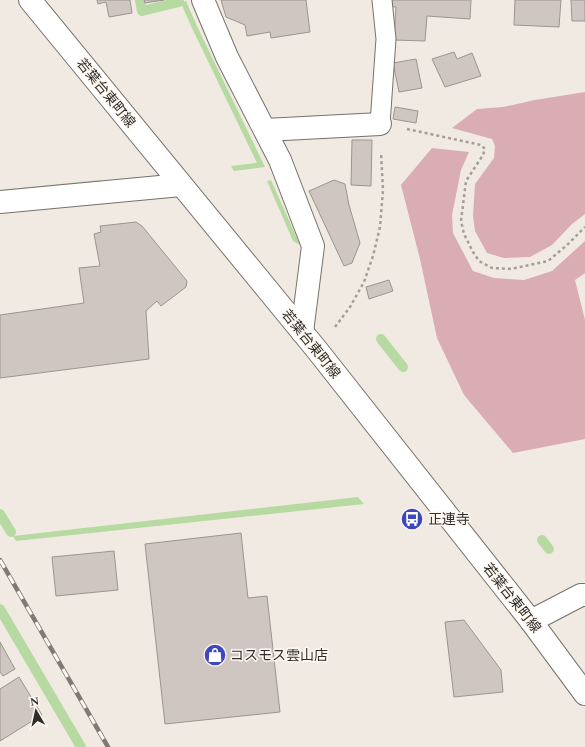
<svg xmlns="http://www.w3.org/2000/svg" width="585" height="747" viewBox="0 0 585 747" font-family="Spectral,'Noto Sans JP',serif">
  <rect width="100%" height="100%" fill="#f1eae3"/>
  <g fill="#d9adb3">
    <path d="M585,92V214L572,224L552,245L530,257L504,258L487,253L475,231L473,216L475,184L494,158L495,146L492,139L452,128L477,109L503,107L535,100Z"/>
    <path d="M432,148L469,152L461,170L452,215L453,233L473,271L494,278L524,280L552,271L585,241V273L575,280L585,320V439L513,453L464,395L437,338L420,259L401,185Z"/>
  </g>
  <g fill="#b7daa2">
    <path d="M186,1L197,26L265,167L234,171L231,166L257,163L191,26L181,3Z"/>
    <path d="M100,180L107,185L0,196V190Z"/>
    <path d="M271,180L300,245L293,241L267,181Z"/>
    <path d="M358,497L364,504L16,541L13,536Z"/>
  </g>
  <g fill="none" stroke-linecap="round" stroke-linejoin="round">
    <g stroke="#b7daa2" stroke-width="10">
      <path d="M140,0L142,11L179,2"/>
      <path d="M381,339L403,367"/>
      <path d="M0,514L11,532"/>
      <path d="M542,540L549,549"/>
      <path d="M0,609L81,747"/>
    </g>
  </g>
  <g fill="#cfc6c2" stroke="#9d9390">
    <path d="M97,0H130L132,13L109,17L106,2L98,4Z"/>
    <path d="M144,0H164L145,3Z"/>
    <path d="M221,0H306L310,32L271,38L270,32L247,36L245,25L226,17Z"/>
    <path d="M388,0H471L470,19L427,16L425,41L394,40L396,7L388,6Z"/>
    <path d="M515,0H561L559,27L514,25Z"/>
    <path d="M571,0H585V21H572Z"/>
    <path d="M454,52L457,59L472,53L481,76L445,87L432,59Z"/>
    <path d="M416,59L422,88L399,92L393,63Z"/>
    <path d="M395,107L418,111L416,123L393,119Z"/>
    <path d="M352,140H372L371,186L351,185Z"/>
    <path d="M334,180L345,184L349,205L360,243L352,263L344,266L309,191Z"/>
    <path d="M136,222L142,226L187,281L186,287L161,306L157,301L146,311L149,359L0,378V315L84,303L79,268L100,266L94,234L101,232L100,226Z"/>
    <path d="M389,280L393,291L369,299L366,287Z"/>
    <path d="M241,533L248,598L267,596L280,712L165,724L145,544Z"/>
    <path d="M114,551L118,590L56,596L52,557Z"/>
    <path d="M464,620L501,670L503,692L454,697L445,622Z"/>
    <path d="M0,642L15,669L3,676L0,672Z"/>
    <path d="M19,677L42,715L0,741V689Z"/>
  </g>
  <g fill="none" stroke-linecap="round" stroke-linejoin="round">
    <g stroke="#76716a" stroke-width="21">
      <path id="lane" d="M380,124L386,39L382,0"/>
    </g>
    <g stroke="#76716a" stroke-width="24">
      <g id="street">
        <path d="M203,0L227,57L280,160L313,246L302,332"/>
        <path d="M265,130L380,124"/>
        <path d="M0,202L181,185"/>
        <path d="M531,621L581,595H585"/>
      </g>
    </g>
    <g stroke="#76716a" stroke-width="24">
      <path id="secondary" d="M30,0L317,350L531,621L585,694"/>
    </g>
    <g stroke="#a39e98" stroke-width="2.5" stroke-dasharray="3 3" stroke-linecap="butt">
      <path d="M407,129L481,145L485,149L483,155L466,181L461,221L464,234L473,252L479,261L492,268L511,269L548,261L566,246L585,227"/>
      <path d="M335,327L350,307L364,282L373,256L380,227L383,190L381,152"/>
    </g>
    <use href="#lane" stroke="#fff" stroke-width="19"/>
    <use href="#street" stroke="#fff" stroke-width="22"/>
    <use href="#secondary" stroke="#fff" stroke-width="22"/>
    <g stroke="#7e7a76" stroke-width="4.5">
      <path id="rail" d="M0,560L108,747"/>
    </g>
    <use href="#rail" stroke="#fef8f1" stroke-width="3" stroke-dasharray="9" stroke-linecap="butt"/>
  </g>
  <defs>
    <g id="bus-disc" transform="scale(1.15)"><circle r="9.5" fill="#3e47bb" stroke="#fef8f1"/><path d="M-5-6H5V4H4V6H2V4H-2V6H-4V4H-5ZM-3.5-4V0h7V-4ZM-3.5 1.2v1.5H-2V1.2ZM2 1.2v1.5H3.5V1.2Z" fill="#fff"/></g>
    <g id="shop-disc" transform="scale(1.15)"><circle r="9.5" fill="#3e47bb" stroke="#fef8f1"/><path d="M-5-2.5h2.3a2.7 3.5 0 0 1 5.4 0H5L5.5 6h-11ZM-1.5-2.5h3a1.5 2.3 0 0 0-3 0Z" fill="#fff"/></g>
  </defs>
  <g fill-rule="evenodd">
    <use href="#bus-disc" x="412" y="519"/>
    <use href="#shop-disc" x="215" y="655"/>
  </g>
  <g text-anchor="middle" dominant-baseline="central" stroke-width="3" stroke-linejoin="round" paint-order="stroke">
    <g font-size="14" fill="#2f2d2a" stroke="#fef8f1">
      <text transform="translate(106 93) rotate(51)">若葉台東町線</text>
      <text transform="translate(311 344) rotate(51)">若葉台東町線</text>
      <text transform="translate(512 598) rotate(52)">若葉台東町線</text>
    </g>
    <g font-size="14" fill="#2f2d2a" stroke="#fef8f1" text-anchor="start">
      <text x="428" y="519">正連寺</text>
      <text x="230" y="655">コスモス雲山店</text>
    </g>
  </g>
  <g transform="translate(36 711) rotate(351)" stroke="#fef8f1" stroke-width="3" paint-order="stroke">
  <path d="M0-3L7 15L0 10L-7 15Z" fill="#2f2d2a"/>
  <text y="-6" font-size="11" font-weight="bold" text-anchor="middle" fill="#2f2d2a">N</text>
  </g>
</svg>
